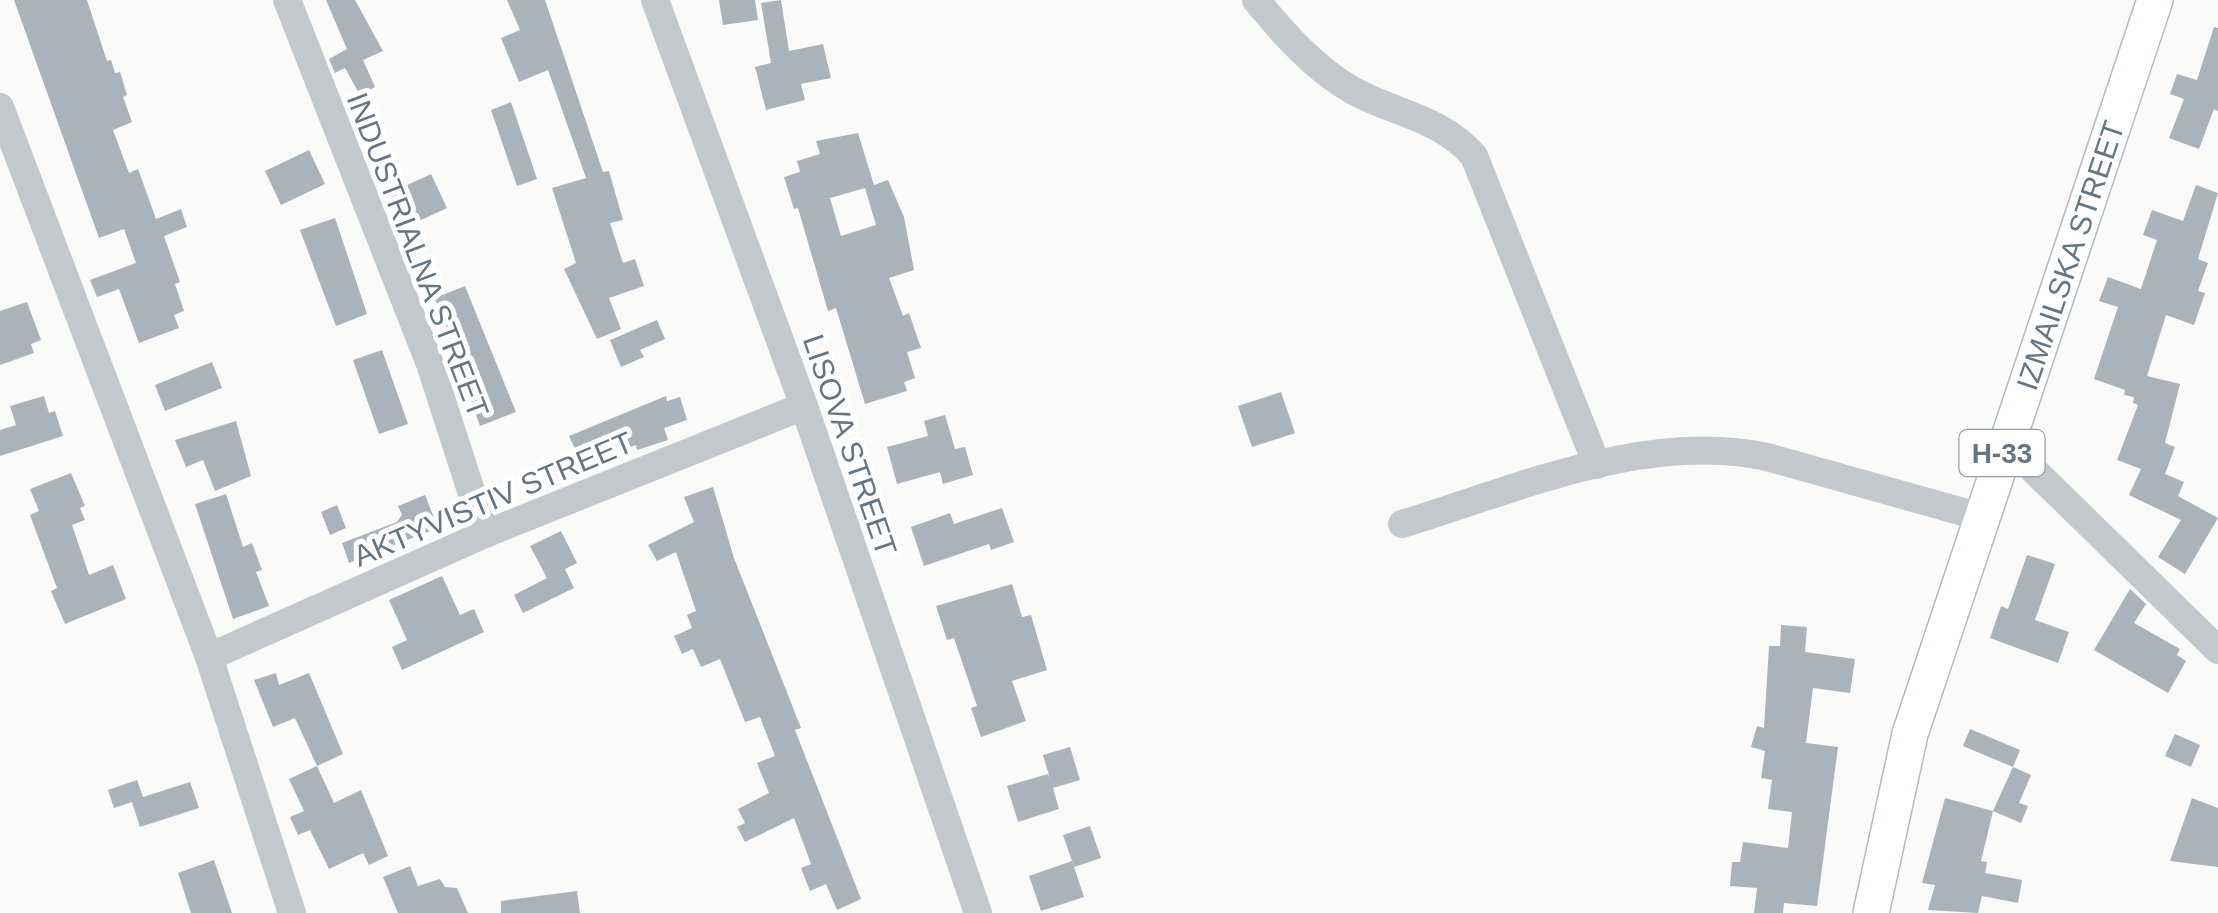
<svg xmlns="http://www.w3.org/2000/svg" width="2218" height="913" viewBox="0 0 2218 913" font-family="Helvetica,sans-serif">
  <rect width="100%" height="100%" fill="#fafaf8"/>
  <g fill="#aab3b9" fill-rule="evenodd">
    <path d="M14,0H87L107,61L111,60L115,73L120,72L127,95L123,97L132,122L113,130L129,173L138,169L156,219L181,209L187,227L164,236L180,282L175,284L184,311L174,315L179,328L139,343L119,289L97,297L90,280L136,263L124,229L99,238Z"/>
    <path d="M326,0H355L383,51L363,60L375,87L360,95L345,68L335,73L329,59L347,49Z"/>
    <path d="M507,0H545L603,172L609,171L623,220L610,223L623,263L635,259L644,286L609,298L621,329L597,339L564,269L576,263L552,188L586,178L548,70L519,82L501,38L520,30Z"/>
    <path d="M719,0H755L758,20L723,25Z"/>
    <path d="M781,0L789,51L823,44L831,78L801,84L805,100L766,110L755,67L771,63L761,3Z"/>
    <path d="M2214,27L2218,28V111L2214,109L2199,149L2169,138L2184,99L2170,94L2177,74L2197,80Z"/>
    <path d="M511,102L537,179L517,186L491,110Z"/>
    <path d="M858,133L874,185L888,180L904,217L914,270L889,278L903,316L909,313L921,348L907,352L915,378L904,382L907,391L865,404L836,308L828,311L798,208L794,209L784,177L800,172L797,161L820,154L816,141ZM865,188L876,225L841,236L830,198Z"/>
    <path d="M309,150L325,184L281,205L265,171Z"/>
    <path d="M431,174L447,208L406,227L390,193Z"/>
    <path d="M2196,185L2218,193L2198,259L2208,263L2198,291L2205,293L2194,325L2166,315L2147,376L2180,384L2165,443L2175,447L2165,474L2184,482L2178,496L2218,518L2185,574L2158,557L2181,520L2129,495L2141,469L2117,460L2138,405L2133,403L2134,397L2124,395L2125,390L2094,379L2118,307L2099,301L2108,277L2141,289L2157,240L2143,235L2152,210L2183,221Z"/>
    <path d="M335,218L367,314L336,326L300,230Z"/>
    <path d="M465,286L516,412L480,426L435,298Z"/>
    <path d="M27,302L41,340L31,344L34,353L0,365V311Z"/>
    <path d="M657,320L665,339L640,350L644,357L621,367L610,340Z"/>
    <path d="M382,350L408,424L379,434L353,360Z"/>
    <path d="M212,362L222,388L165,411L155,385Z"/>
    <path d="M1281,392L1295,433L1252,447L1238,406Z"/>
    <path d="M44,396L49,413L55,411L63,436L0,456V430L16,425L10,406Z"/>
    <path d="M666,396L667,401L680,397L687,420L664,428L668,440L637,450L636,445L622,450L620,446L583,465L569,436Z"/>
    <path d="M945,415L955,449L965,447L973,475L943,484L940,472L897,484L887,447L928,436L924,421Z"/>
    <path d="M236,421L251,476L215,491L203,460L186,467L175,440Z"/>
    <path d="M564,459L573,474L551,487L542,471Z"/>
    <path d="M71,473L85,506L80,508L85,520L72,525L89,575L113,565L126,599L65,624L51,591L57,588L30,515L39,511L30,489Z"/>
    <path d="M713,487L734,558L801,728L795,730L861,899L837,910L826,884L810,891L801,868L811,864L794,818L745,842L737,827L745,823L738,809L769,793L757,763L775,756L760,717L745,722L720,659L701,667L693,649L682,654L674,636L692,628L687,615L696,611L676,552L657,561L648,545L694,522L684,497Z"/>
    <path d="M226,494L243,547L252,543L262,570L256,572L269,606L233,619L195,504Z"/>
    <path d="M425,495L438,528L349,563L342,543L397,522L402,515L398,506Z"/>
    <path d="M337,505L346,528L330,535L321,512Z"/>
    <path d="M1002,508L1014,542L991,550L989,544L924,566L911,527L950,513L954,524Z"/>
    <path d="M561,531L577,563L565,569L574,588L523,613L514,595L547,578L530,546Z"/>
    <path d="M2027,555L2055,564L2035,620L2069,632L2058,663L1990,638L2001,606L2008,609Z"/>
    <path d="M442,576L460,615L474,609L484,632L402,670L392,647L407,640L389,600Z"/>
    <path d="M1012,584L1022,617L1031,615L1047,670L1012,681L1026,721L981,737L971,708L977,706L954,638L947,640L936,606Z"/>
    <path d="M2130,589L2146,604L2134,623L2180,649L2177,655L2186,661L2168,693L2094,650Z"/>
    <path d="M1781,625L1807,627L1805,652L1855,659L1850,693L1813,688L1806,743L1838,747L1817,906L1784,903L1783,913H1754L1757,888L1730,886L1732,862H1740L1743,842L1788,848L1792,812L1768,809L1772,780L1761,778L1765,751L1751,747L1757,726L1764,728L1769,646H1780Z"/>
    <path d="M276,673L279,685L309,673L343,754L317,766L295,718L273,727L254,680Z"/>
    <path d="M1970,729L2020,750L2013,767L1963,746Z"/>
    <path d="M2175,734L2200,745L2191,767L2165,756Z"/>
    <path d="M1070,747L1080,780L1053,788L1059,809L1018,822L1007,786L1048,774L1050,779L1043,755Z"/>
    <path d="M317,766L334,803L361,790L388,856L369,865L363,853L329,869L310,830L298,835L290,817L304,811L289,779Z"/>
    <path d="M2013,767L2031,775L2019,803L2028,806L2021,823L1993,811Z"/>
    <path d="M137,780L143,797L190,782L199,808L140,827L132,802L114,808L108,790Z"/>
    <path d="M1945,798L1993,811L1981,861L1987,862L1985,873L2022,880L2018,903L1982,896L1978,913L1928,910L1935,885L1922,883Z"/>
    <path d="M2192,798L2218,808V867L2170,861Z"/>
    <path d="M1090,826L1101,858L1074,867L1063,835Z"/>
    <path d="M214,860L232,913H191L178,873Z"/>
    <path d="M1072,861L1084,897L1041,911L1029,876Z"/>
    <path d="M410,866L418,886L440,879L445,887L457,888L468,913H398L383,877Z"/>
    <path d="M577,891L580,913H501V901Z"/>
  </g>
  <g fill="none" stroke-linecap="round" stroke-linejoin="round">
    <g stroke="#b5babe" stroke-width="38">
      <g id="major">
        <path id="s1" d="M1871,913L1910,734L2155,0"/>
      </g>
    </g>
    <g stroke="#c3c8cc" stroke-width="28">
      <path d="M287,0L430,364L485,534"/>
      <path d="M655,0L804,406L978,913"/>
      <path d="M1256,0C1283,33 1315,69 1352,90C1395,114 1440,117 1474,156L1597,465"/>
      <path d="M0,107L209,657L292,913"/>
      <path d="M2005,442L2218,650"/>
      <path d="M1402,524C1517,489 1646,431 1767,457L1981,517"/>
      <path d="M209,657L485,534L804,406"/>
    </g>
    <use href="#major" stroke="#fff" stroke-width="35"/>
  </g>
  <g text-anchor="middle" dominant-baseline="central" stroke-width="10" stroke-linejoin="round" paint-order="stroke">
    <rect fill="#fff" stroke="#939fa8" stroke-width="2.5" x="1959.5" y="430" width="85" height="46" rx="8"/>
    <g font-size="28" font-weight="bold" fill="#657683">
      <text x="2002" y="453">Н-33</text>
    </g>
    <g font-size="30" fill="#657683" stroke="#fff">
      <text stroke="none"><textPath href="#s1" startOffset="688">IZMAILSKA STREET</textPath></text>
      <text transform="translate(418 255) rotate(69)">INDUSTRIALNA STREET</text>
      <text transform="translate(850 445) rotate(71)">LISOVA STREET</text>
      <text transform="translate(493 499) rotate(-23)">AKTYVISTIV STREET</text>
    </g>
  </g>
</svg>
